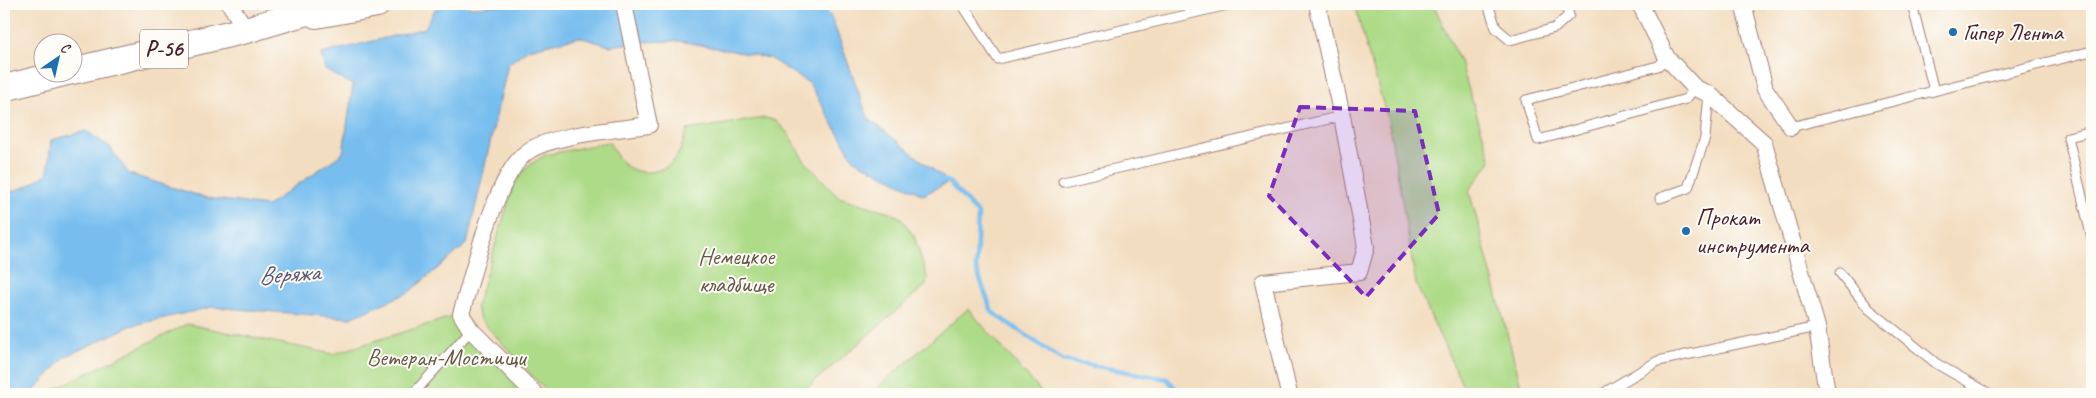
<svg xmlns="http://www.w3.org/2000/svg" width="2096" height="398" viewBox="0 0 2096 398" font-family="Caveat,sans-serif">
  <rect width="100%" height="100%" fill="#fdfcf7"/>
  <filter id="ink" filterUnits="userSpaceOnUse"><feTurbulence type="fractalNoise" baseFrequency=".02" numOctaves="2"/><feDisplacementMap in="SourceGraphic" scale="10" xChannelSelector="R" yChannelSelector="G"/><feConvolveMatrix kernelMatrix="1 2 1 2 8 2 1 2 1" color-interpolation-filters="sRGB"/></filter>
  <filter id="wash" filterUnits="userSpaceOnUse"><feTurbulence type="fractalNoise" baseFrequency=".0096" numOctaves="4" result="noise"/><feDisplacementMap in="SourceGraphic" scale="20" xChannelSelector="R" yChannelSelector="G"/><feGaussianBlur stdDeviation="1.12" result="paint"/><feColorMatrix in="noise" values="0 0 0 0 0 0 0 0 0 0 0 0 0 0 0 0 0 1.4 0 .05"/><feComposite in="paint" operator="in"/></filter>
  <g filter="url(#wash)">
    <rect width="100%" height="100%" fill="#f3ddc0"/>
    <g fill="#aedb88" stroke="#7c7d5a">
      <path d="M1354,4H1433L1460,61L1491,161L1469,190L1521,386L1465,391L1416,284L1389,124Z"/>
      <path d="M765,118L775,120L787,132L804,160L838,197L886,211L901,218L914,236L927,277L926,285L800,394H549L480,319L476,307L514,184L528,166L545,155L609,142C614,152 619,161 628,167C643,177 668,172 677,156C682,149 684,138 687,130Z"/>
      <path d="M968,309L1043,394H870Z"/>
      <path d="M461,314L535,394H51V391L187,324L333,354Z"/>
    </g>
    <path fill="#77beef" stroke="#606e8d" d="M522,4H819L831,16L868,118L949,182L923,195L854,160L809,83L769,58L680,41L638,42L610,46L579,37L528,49L508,64L467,244L409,292L351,318L212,307L130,326L65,357L31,394H4V194L28,186L48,173L51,140L86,131L110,147L129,174L207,198L267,206L343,153L353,85L325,70L321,54L425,28L435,9Z"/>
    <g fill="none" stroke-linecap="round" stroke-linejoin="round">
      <path stroke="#77beef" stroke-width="4.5" d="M944,180L949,182L978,214L976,268L992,312L1062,360L1167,379L1181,394"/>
      <path stroke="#77beef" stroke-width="28" d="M453,4L458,34L453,44"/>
    </g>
  </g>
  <g filter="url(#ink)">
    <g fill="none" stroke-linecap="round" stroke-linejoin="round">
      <g stroke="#9e7e76" stroke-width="11">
        <g id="lane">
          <path d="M962,4L998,59L1232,4"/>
          <path d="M1488,4L1496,28L1510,40L1555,28L1569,15L1565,4"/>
          <path d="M1912,4L1934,91"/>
          <path d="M1667,58L1658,66L1526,100L1538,140L1686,99L1695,88"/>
          <path d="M1791,127L2092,51"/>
          <path d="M2092,131L2068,137L2092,239"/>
          <path d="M1063,181L1342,116"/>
          <path d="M1660,198L1688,188L1705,138L1709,94"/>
          <path d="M1840,273L1869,309L1937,364L1990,394"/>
          <path d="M413,394L471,330"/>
          <path d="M1602,394L1658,361L1817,327"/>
        </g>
      </g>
      <g stroke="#9e7e76" stroke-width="18">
        <g id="street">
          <path d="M230,4L246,30"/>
          <path d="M1640,4L1667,58L1695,88L1709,94L1764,143L1817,327L1827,394"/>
          <path d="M1743,4L1765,89L1791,127"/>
          <path d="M535,394L471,330L461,314C473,275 495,175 527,152C550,135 619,129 649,125L624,4"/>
          <path d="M1289,394L1263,282L1359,272L1366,247L1342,116L1317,4"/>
        </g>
      </g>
      <g stroke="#9e7e76" stroke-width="28">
        <g id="primary">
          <path d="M316,15L377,4"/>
          <path d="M72,71L246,30L333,4"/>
          <path d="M4,88L68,72"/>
        </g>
      </g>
      <use href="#lane" stroke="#fff" stroke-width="9"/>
      <use href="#street" stroke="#fff" stroke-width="16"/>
      <use href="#primary" stroke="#fff" stroke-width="26"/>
    </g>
  </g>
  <path fill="#7b2cbf" fill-opacity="0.2" stroke="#7b2cbf" stroke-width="4" stroke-dasharray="10 6" stroke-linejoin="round" d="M1300,107L1415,111L1439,214L1366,297L1269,196Z"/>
  <g fill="#1f6fb2" stroke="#fdfcf7" stroke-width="2">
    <circle cx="1953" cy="32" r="5"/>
    <circle cx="1686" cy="231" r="5"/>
  </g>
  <g text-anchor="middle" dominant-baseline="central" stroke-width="4" stroke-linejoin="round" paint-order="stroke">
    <rect fill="#fdfcf7" stroke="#806168" stroke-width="1" x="140" y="29.5" width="48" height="39" rx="4"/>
    <g font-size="22" font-weight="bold" fill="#4a1f2b">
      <text x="164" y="49">Р-56</text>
    </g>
    <g font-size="24" fill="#4a1f2b" stroke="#fdfcf7" text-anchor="start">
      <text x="1963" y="32">Гипер Лента</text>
      <text x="1696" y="217">Прокат<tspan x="1696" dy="28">инструмента</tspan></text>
    </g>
    <g font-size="24" fill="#685747" stroke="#fdfcf7">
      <text x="736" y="256">Немецкое<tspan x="736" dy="28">кладбище</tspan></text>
      <text x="446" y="357">Ветеран-Мостищи</text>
    </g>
    <g font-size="25" font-style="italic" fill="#5a5770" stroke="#fdfcf7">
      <text transform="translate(289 274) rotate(-4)">Веряжа</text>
    </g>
  </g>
  <rect width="2096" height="398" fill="none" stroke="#fdfcf7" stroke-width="20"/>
  <g transform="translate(58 58) rotate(34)"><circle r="24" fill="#fdfcf7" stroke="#b5a4a5"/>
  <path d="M0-4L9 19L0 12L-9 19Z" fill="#1f6fb2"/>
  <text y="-8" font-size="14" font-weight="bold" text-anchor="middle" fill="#4a1f2b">С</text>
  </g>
</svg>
